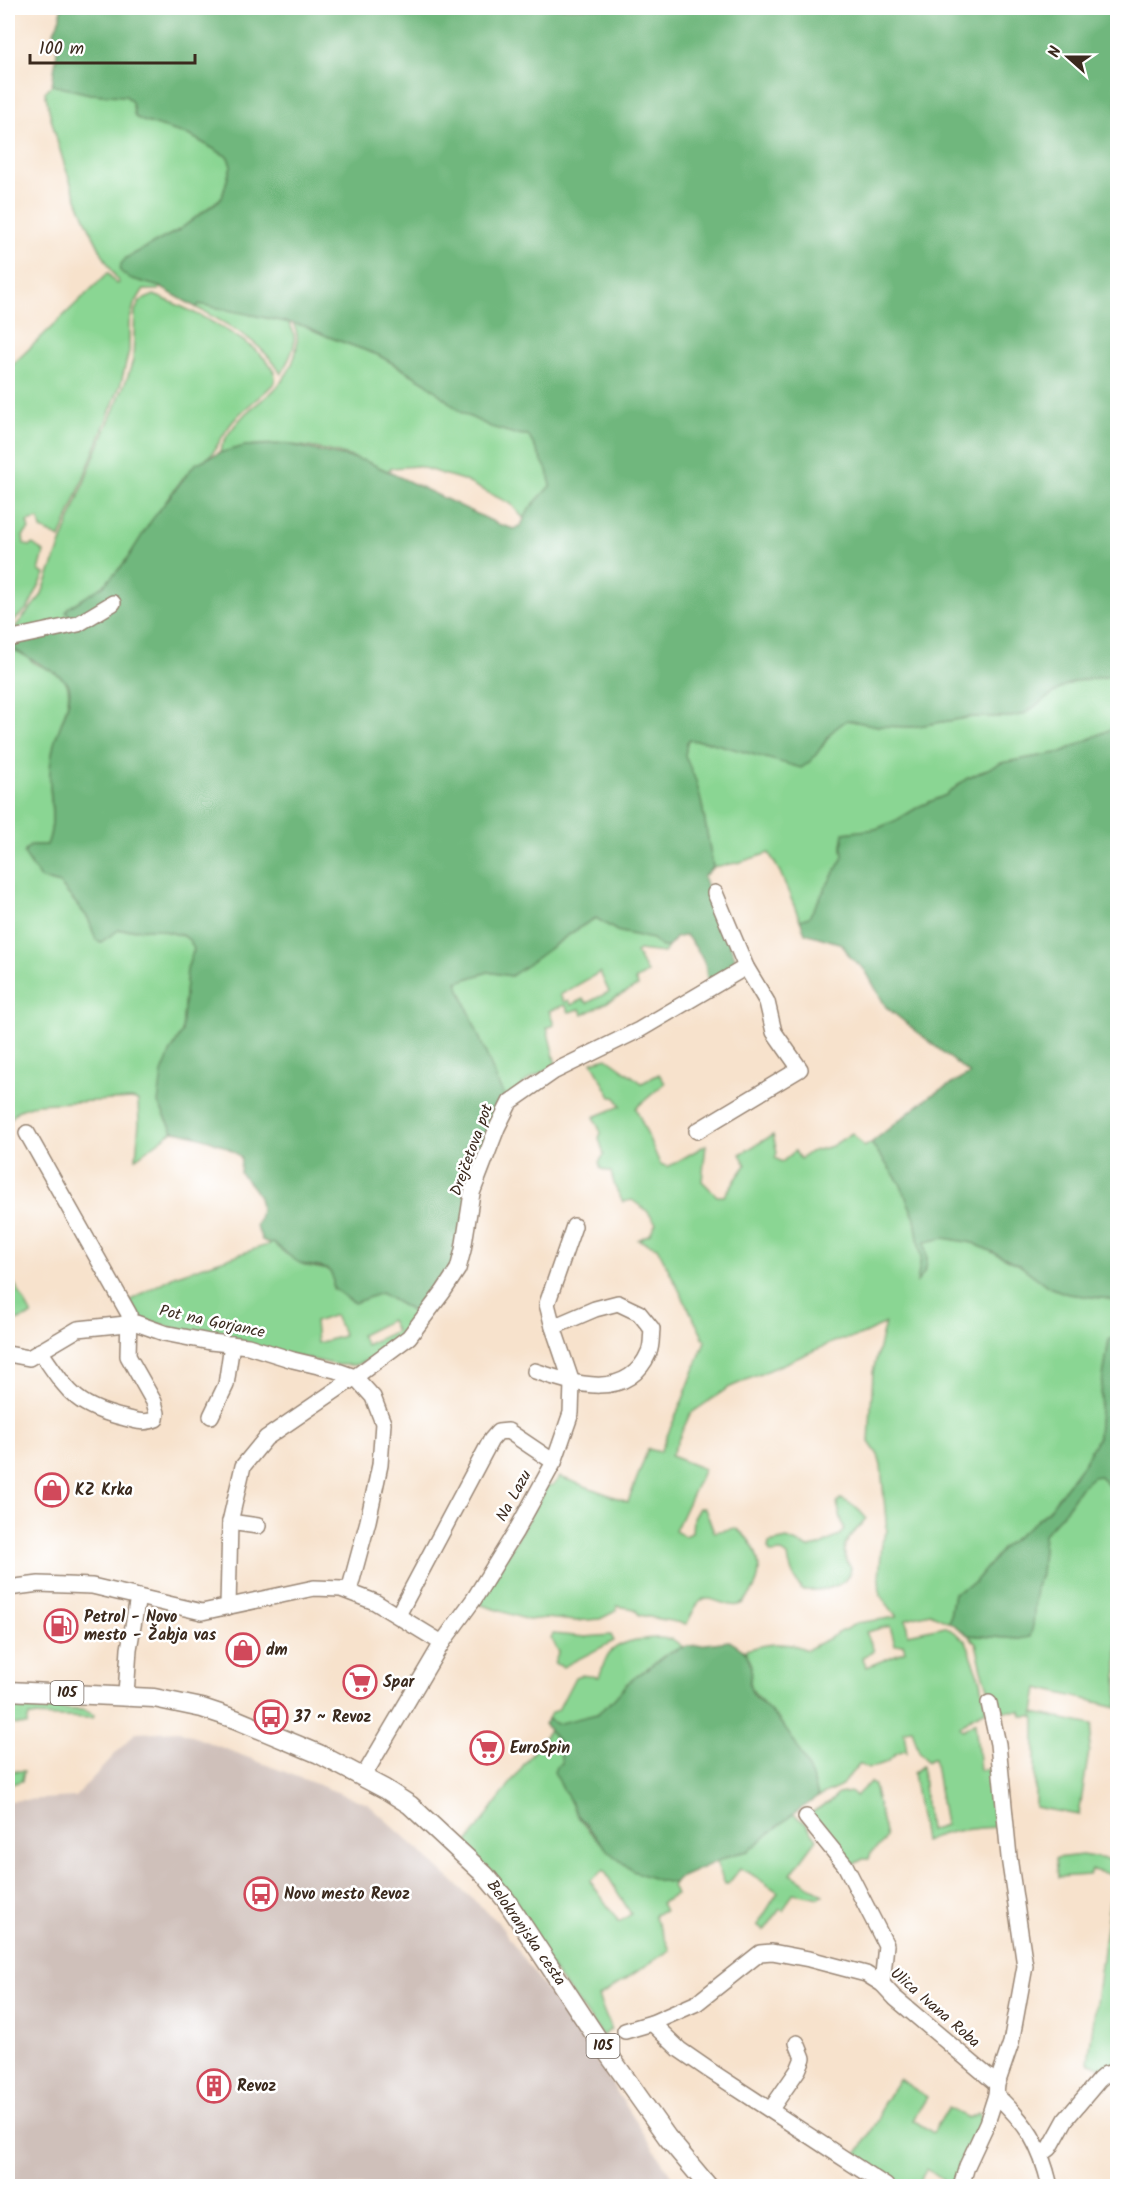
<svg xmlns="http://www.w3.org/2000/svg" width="1125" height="2194" viewBox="0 0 1125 2194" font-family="Kalam,sans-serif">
  <rect width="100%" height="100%" fill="#fff"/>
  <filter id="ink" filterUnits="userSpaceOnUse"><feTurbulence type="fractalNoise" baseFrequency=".0167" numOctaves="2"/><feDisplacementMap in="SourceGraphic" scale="12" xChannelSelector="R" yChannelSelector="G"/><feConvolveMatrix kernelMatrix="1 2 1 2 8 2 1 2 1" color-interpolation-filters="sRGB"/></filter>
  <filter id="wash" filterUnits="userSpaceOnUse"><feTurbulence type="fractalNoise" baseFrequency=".008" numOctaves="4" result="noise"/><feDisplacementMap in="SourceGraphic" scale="24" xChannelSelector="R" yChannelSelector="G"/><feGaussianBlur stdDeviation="1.35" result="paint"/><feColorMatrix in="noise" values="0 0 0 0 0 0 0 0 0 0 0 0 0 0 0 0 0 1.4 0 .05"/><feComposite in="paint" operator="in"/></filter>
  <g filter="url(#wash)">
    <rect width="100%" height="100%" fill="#f7e2cc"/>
    <path fill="#cfc0ba" d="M179,1731L368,1804L497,1921L604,2072L678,2186H8V1801L75,1797L135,1733Z"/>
    <g fill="#8ad693" stroke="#628058" stroke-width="1.5" fill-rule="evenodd">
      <path d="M52,85L90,94L126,96L132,102L135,117L143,121L191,136L228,157L231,166L222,197L179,230L126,258L154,285L160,287L159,290H143L134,305L129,323V351L121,383L60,538L41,529L39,519L27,522L29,529L23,536L24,544L29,546L33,544L44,552L39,571L45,574L28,608L8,626V369L108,273L116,284L119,283C83,225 59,158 45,92Z"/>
      <path d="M154,295C180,305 281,350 275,382C263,396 247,405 235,419C225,430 220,442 212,454C208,459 199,461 194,466C151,510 128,584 68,608L67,612L73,619L13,633L16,626L41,596L95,454L128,376L133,360L135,311L140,301Z"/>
      <path d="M198,304L288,322C302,340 290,357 281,374C263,342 228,325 197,308Z"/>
      <path d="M293,323L305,326L329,337L378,355L426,383L462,413L515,434L528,435L547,470L551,485L530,508L524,519L511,504L463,480L417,466L391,468L388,471C347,451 292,440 246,446C237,447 229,452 219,453C224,438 234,425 245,414C255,404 268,397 277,387C292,370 304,344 293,323Z"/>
      <path d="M15,641C20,648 26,657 33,662C43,669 62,671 67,684C74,700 57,729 54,746C52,757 50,771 50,782C50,806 56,822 47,845H30L46,880L60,884L88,918L96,940L101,942L119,930L156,929L184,936L190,941L194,949L187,969L182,1032L170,1053L166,1118L173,1131L136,1158L139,1123L138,1101L132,1099L36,1104L17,1111L8,1123V644Z"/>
      <path d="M1117,675L1118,726L1115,728L1062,752L1001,763L966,779L946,795L920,806L897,820L876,829L845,833L842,845L843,857L809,917L800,920L780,872L769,853L737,863L713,867L702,805L685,756L687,742L689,740L709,742L732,748L822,747L833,730L847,720L878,726L912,727L972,717H1011L1024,714L1064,686L1077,681Z"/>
      <path d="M596,918L617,931L652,939L662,947H668L664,953L639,950L636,952L647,973L635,980L638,986L583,1015L580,1009L569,1012L565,1005L549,1011L554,1025L547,1028L556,1065L529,1079L507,1099L499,1086L457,982L488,972L511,976C540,958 565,934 596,918ZM600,972L609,992L587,1003L583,999L571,1005L568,1000L564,1002L560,995Z"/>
      <path d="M607,1058L642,1083L659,1074L665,1083L636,1108L660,1164L668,1167L706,1145L702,1181L717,1196H724L746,1165L740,1154L773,1135L777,1153L775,1158L782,1162L795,1151L800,1159L810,1152L832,1146L852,1133L864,1147L871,1143L900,1183L915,1219L921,1257L918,1280L927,1260L925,1242L944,1238L973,1243L1018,1264L1049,1287L1068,1294L1110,1299L1117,1304V1336L1109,1340L1102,1384L1098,1437L1084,1463L1047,1512L1003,1548L974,1583L954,1593L949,1622L930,1613L906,1619L908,1634L945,1626L966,1641L981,1681L986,1710L970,1718L960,1727L963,1730L975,1722L980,1770L995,1769L1000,1827C974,1828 948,1830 924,1841L913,1773L922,1766L929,1830L945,1825L934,1758L927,1762C925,1757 920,1754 918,1749C916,1742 914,1736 912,1728L904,1732L907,1752L905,1750L897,1753L887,1762L868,1769L859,1764L840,1787L818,1797L814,1783L792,1740L780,1721L764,1705L750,1687L751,1663L745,1650C766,1644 787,1640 807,1650L857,1623L897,1617L880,1595L879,1578L882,1542L887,1531L881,1466L878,1455L869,1442L873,1372L885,1323C871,1331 858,1339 841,1339L728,1388L690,1414L671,1456L704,1469L675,1531L684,1536L692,1533L693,1518L699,1508H704C708,1513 710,1524 714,1532L735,1528C757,1542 767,1571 751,1593C748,1597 745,1602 741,1604C731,1609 716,1599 705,1598C694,1604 693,1615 686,1624L639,1615L635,1609L617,1606L616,1611L600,1619L575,1621L546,1618L528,1620L479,1604L548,1485L552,1486L560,1477L628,1502L648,1449L660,1452L683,1399L705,1341L657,1247L638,1240L650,1234L656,1223L647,1211L632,1200L623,1202L615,1187L611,1172L601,1169L599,1162L604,1155L599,1138L601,1133L594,1117L621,1106L615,1097H611L592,1062ZM890,1626L895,1645L903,1644L905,1651L867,1667L862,1657L874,1651L866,1632Z"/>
      <path d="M273,1243L286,1254L307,1266L328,1270L333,1276V1288L354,1303L381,1293L412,1311L415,1322L409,1333L371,1359L355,1365H338L196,1335L142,1319L129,1301L174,1276ZM335,1315L344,1336L317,1343L315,1322ZM391,1320L396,1331L366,1345L361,1335Z"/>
      <path d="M8,1272L32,1315L8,1324Z"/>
      <path d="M1093,1476H1100L1117,1495V1707L1038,1688L1034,1713L1093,1725L1079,1815L1035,1807V1716H1022L1021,1711H996L982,1670L976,1643L968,1635L1019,1639L1034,1605L1036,1586L1041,1574L1044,1534L1065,1511L1082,1486Z"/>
      <path d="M841,1499C852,1503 859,1509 866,1518C853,1537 834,1543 851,1568C847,1589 821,1591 802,1590C794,1579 789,1569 788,1556L782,1552L771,1553L768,1548L769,1543L787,1539L809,1548L819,1546L840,1535L844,1529L837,1504Z"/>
      <path d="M553,1634L585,1637L611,1635L614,1641L563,1667L554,1663L559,1652L551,1639Z"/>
      <path d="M658,1638L672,1639L683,1647L668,1653L629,1682L613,1700L597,1714L556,1725L548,1719L551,1713L558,1710L575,1677L580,1675L599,1677C602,1670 604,1661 608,1655C618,1640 642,1639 658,1638Z"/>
      <path d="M8,1707L84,1710L94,1715L93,1718L29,1716L27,1725L8,1724Z"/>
      <path d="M549,1730C552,1733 556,1737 558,1740C564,1752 564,1780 568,1795C580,1835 635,1876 674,1883L672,1886L676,1895L661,1903L665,1911L654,1915L670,1950L598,1997L611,2029L603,2036L462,1850ZM604,1870L631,1914L619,1922L590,1881Z"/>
      <path d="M8,1771H24L22,1781L8,1785Z"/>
      <path d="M870,1782L874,1786L886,1837L882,1844L871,1852L869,1859H863L849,1867L811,1814C819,1805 831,1805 838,1794L852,1792L856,1796Z"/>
      <path d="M793,1814L806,1824L817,1839L791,1874L823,1895L820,1898L793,1893L783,1911L780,1909L764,1931L757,1926L778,1892L748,1872L740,1869L728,1884H725L716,1862L731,1855L748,1851Z"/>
      <path d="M1082,1855L1117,1861V2069L1107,2070L1088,2062L1113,1875L1092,1870L1089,1875L1058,1877L1056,1858Z"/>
      <path d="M899,2079L927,2097L913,2120L933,2133L948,2108L968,2118L979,2113L982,2119L954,2186H951L927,2169L916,2186H894L854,2158L879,2119L880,2109Z"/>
    </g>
    <g fill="#6fb77d" stroke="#55704e" stroke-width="1.5">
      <path d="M61,8H1117V675L1077,681L1064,686L1024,714L1011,717H972L912,727L878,726L847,720C842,724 836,727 832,732C822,744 816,760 801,768L709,742L689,740L687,742L685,756L696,781L702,805L713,867L703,877L735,957C735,970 720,976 710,983C705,977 707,972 705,965C701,953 693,944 686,935L675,938L668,947H662L652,939L617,931L596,918C565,934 540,958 511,976L488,972L457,982L499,1086L507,1099L460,1251L441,1291L412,1311L381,1293L354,1303L333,1288C333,1282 334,1274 328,1270C320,1265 308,1267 300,1263C290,1258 283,1249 273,1243L270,1244L262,1240L256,1225C268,1203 256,1189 240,1173L241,1158C227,1143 193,1134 173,1131L158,1103L162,1073L170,1053L182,1032L187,969L194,949L190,941L184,936L157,929L119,930L101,942L96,940L88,918L60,884L40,878L24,854C28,843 36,845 47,845C55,825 52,807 50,786C49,773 51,757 54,744C58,728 73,702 69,686C66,676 26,657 15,650V642L73,619L66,612L68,608L103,586L124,564L151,521L195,464L219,453L245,446L286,444L366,461L498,524L514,529L521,525L530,508L551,485L547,470L528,435L515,434L491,427L462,413L426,383L403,369L378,355L329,337L305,326L199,304L197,308L160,287L129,278L120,271L121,264L126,258L179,230L222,198L231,166L228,157L191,136L143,121L135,117L132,102L126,96L90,94L52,85L57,52L54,32L60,18Z"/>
      <path d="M1117,726V1304L1110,1299L1068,1294L1049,1287L1018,1264L973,1243L944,1238L925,1242C927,1259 930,1269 917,1282L921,1257L915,1219L900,1183L871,1143L930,1096L970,1074L886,1007L865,970L850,957L842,944L805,933L800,920L809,917L843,857L842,845L844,833L876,829L897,820L920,806L946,795L966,779L1001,763L1062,752Z"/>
      <path d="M1117,1336L1113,1424H1117V1495L1100,1476L1093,1477L1082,1486L1065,1511L1044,1534L1041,1574L1036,1586L1033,1626L1030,1637L1019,1639L968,1635L949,1622L954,1593L974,1583L1003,1548L1047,1512L1084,1463L1098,1437L1102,1384L1109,1340Z"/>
      <path d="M729,1641C744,1650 751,1653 751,1673C750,1677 749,1683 750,1687C753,1699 773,1712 780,1722C797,1743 812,1771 818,1797L793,1814L748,1851L731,1855L677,1879L674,1883L657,1880L633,1871L609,1852L577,1814L554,1772L556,1767L562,1763L558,1741L544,1724L548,1719L556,1724L597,1714L613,1700L629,1682L668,1653L683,1647Z"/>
    </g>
  </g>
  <g filter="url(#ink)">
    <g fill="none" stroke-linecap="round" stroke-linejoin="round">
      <g stroke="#998675" stroke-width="18">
        <g id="minor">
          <path d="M8,639L78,624L113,603"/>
          <path d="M697,1131L800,1069L774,1032L767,1002L746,967L715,893"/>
          <path d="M27,1133L129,1314L128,1356L154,1402L157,1413L156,1419C145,1424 136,1421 125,1418C74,1406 68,1391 40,1351"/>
          <path d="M8,1354L29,1358L78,1329L136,1323L164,1333L210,1342L248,1346L293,1360L335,1370L355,1377L373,1397L383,1423L380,1465L368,1521L349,1591"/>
          <path d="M535,1371C574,1384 628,1402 649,1352C652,1345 651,1336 652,1329L639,1313L618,1303L595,1309L553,1327"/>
          <path d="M211,1416L226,1385L232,1344"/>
          <path d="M230,1522L258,1526"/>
          <path d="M8,1588L39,1584L92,1586L202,1612L314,1588L341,1589L375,1602L442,1643"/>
          <path d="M228,1607L230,1522L243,1466L266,1438L355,1377L409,1337L443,1292L458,1269L463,1250L472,1193L497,1128L510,1102L553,1072L639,1030L746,967"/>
          <path d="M398,1615L491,1440L498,1432L508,1431L554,1462"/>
          <path d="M126,1695L129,1649L138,1597"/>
          <path d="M363,1777L442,1643L474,1599L516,1531L554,1462L571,1413L572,1383L553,1327L547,1304L574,1226"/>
          <path d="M806,1817L845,1865L886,1945L882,1984"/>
          <path d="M652,2023L680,2050L709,2070L886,2186"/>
          <path d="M625,2031L652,2023L697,2003L760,1953L772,1952L809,1959L866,1974L882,1984L895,1998L997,2084"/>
          <path d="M996,2095C1028,2125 1040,2144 1050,2186"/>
          <path d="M771,2109L798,2070L803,2058L797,2043"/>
          <path d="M1042,2154L1050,2148L1066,2119L1099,2080L1106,2074L1118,2071"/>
          <path d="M961,2186L967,2166L987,2123L996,2095L997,2084L1011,2043L1025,1966L1009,1857L998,1744L989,1703"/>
        </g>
      </g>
      <g stroke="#998675" stroke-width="21">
        <path id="major" d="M8,1691L154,1698L202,1708L235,1719L319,1754L385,1789L410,1805L485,1875L506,1900L599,2041L667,2137L708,2186"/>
      </g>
      <use href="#minor" stroke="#fff" stroke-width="15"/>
      <use href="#major" stroke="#fff" stroke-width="18"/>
    </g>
  </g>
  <defs>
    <g id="shop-ring" transform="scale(1.725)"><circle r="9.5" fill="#fff" stroke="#d1495b" stroke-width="1.5"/><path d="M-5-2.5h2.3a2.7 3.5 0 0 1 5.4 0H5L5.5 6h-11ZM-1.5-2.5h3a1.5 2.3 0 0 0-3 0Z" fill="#d1495b"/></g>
    <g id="fuel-ring" transform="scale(1.725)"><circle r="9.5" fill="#fff" stroke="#d1495b" stroke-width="1.5"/><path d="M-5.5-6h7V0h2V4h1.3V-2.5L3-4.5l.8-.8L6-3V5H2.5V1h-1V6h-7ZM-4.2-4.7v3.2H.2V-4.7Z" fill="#d1495b"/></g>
    <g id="supermarket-ring" transform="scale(1.725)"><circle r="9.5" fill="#fff" stroke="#d1495b" stroke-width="1.5"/><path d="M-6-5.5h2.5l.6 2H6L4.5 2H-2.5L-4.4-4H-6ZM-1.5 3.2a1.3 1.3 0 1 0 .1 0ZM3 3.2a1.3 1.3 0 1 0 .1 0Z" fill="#d1495b"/></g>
    <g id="bus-ring" transform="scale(1.725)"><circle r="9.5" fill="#fff" stroke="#d1495b" stroke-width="1.5"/><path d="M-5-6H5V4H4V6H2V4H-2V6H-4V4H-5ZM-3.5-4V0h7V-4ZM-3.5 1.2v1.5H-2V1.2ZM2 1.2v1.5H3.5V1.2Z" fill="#d1495b"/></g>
    <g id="building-ring" transform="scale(1.725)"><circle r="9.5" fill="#fff" stroke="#d1495b" stroke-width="1.5"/><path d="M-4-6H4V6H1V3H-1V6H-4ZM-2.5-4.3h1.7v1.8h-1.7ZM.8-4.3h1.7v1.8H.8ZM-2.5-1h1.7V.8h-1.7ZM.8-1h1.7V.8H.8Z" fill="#d1495b"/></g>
  </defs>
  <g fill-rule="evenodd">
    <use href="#shop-ring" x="52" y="1490"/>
    <use href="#fuel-ring" x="61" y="1626"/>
    <use href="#shop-ring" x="243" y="1650"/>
    <use href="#supermarket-ring" x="360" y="1682"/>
    <use href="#bus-ring" x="271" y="1717"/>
    <use href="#supermarket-ring" x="487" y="1748"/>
    <use href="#bus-ring" x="261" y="1894"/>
    <use href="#building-ring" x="214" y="2086"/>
  </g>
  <g text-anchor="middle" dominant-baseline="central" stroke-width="5" stroke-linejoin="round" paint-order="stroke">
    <g fill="#fff" stroke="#766a62" stroke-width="1.5">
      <rect x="50.5" y="1681" width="33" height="24" rx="4.5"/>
      <rect x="586.5" y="2034" width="33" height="24" rx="4.5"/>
    </g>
    <g font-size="15" font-weight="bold" fill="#3b2a1e">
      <text x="67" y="1693">105</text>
      <text x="603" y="2046">105</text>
    </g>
    <g font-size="16" fill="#3b2a1e" stroke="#fff">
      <text transform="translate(472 1150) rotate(-70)">Drejčetova pot</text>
      <text transform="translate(212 1322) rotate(12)">Pot na Gorjance</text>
      <text transform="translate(514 1496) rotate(-61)">Na Lazu</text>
      <text transform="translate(526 1933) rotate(55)">Belokranjska cesta</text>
      <text transform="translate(935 2008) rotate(41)">Ulica Ivana Roba</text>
    </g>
    <g font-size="16" font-weight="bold" fill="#3b2a1e" stroke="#fff" text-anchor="start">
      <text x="75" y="1490">KZ Krka</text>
      <text x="84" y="1617">Petrol - Novo<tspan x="84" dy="18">mesto - Žabja vas</tspan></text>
      <text x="266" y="1650">dm</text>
      <text x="383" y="1682">Spar</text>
      <text x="294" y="1717">37 ~ Revoz</text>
      <text x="510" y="1748">EuroSpin</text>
      <text x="284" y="1894">Novo mesto Revoz</text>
      <text x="237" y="2086">Revoz</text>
    </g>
  </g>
  <rect width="1125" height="2194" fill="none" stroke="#fff" stroke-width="30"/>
  <g transform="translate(1068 57) rotate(291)" stroke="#ffffff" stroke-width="4.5" paint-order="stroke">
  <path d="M0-4.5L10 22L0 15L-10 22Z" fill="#3b2a1e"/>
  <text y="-9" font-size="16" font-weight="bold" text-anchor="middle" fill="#3b2a1e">N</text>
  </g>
  <path d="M30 54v9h165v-9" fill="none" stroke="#3b2a1e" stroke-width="3"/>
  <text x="39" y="54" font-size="18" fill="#3b2a1e" stroke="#ffffff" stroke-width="4.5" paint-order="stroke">100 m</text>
</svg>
